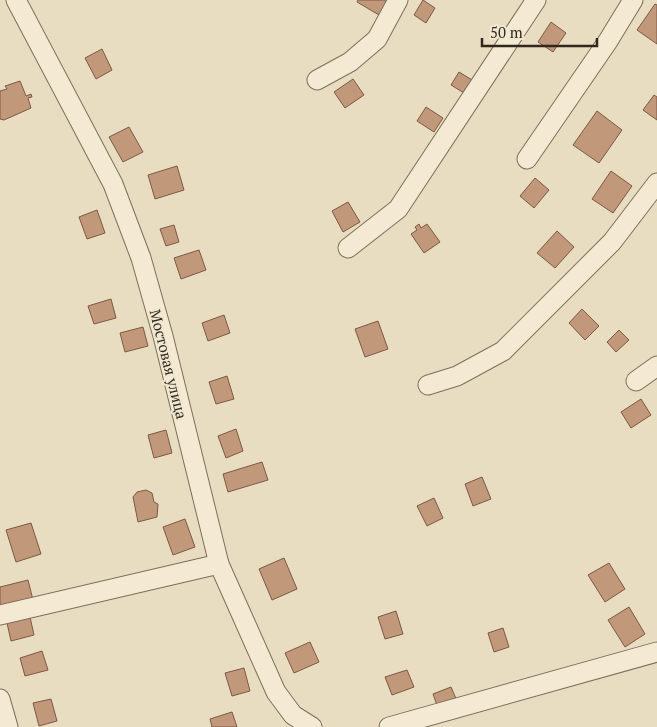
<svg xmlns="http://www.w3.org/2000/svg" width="657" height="727" viewBox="0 0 657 727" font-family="'PT Serif',serif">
  <rect width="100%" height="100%" fill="#e8dcc1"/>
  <g fill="#c2987b" stroke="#7c5944">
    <path d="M358,0H388L379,15L357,2Z"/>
    <path d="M423,0L435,8L426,23L414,15Z"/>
    <path d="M655,4L657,5V44L637,30Z"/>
    <path d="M551,22L566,33L553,52L538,42Z"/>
    <path d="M102,49L112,70L96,79L85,58Z"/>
    <path d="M459,72L477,83L469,96L451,85Z"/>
    <path d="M353,79L364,95L345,108L334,92Z"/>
    <path d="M20,81L26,96L31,94L32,97L28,98L31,108L4,120L0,119V91L7,89L5,86Z"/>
    <path d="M654,95L657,97V120L643,110Z"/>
    <path d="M426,107L443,118L434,132L417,121Z"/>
    <path d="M597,111L622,130L599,163L573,145Z"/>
    <path d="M129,127L143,152L123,162L109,137Z"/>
    <path d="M177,166L184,190L155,199L148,175Z"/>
    <path d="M611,171L632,186L613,213L592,199Z"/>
    <path d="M535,178L549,190L534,208L520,196Z"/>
    <path d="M348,202L360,222L343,232L332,211Z"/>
    <path d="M97,210L105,233L87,239L79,217Z"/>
    <path d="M419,224L421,228L427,224L440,242L424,253L411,234L417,230L415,227Z"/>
    <path d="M174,225L179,242L166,246L160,229Z"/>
    <path d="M557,231L574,247L555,268L537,253Z"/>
    <path d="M199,250L206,270L181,279L174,258Z"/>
    <path d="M111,299L116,318L94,324L88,306Z"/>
    <path d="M582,309L599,326L585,340L569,323Z"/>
    <path d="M224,315L230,333L208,341L202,323Z"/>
    <path d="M378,321L388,349L365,357L355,329Z"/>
    <path d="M143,327L148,346L125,352L120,333Z"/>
    <path d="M619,330L629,340L616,352L607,342Z"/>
    <path d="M227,376L234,399L216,404L209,382Z"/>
    <path d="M641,399L651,415L631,428L621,412Z"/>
    <path d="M236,429L243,451L226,458L218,436Z"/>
    <path d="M166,430L172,453L154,458L148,435Z"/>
    <path d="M262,462L268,480L228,492L223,474Z"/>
    <path d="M482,477L491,499L473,506L465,484Z"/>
    <path d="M146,490L152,493L154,502L158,504L157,517L138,522L133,497L137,492Z"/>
    <path d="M434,498L443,518L427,526L417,506Z"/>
    <path d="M185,519L195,547L173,555L163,527Z"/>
    <path d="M31,523L41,554L16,562L6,530Z"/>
    <path d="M284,558L297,589L272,600L259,569Z"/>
    <path d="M609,563L625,589L605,602L588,575Z"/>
    <path d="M28,580L33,600L0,607V587Z"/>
    <path d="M629,607L645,634L625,647L608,620Z"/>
    <path d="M396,611L403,634L385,639L378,617Z"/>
    <path d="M30,617L34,635L11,641L7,623Z"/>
    <path d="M503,628L509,647L494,652L488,633Z"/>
    <path d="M310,642L319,662L294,673L285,653Z"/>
    <path d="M42,651L48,670L25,676L20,658Z"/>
    <path d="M244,668L250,691L232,696L225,673Z"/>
    <path d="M407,670L414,687L392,695L385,677Z"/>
    <path d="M451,687L457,701L438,708L433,694Z"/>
    <path d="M51,699L57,721L39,726L33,703Z"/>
    <path d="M232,712L237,727H212L210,719Z"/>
  </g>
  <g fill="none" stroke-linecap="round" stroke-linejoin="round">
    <g stroke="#7f6e5b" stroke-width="21">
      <g id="minor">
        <path d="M16,0L113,184L141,258L163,336L219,564L276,692L293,715L312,727"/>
        <path d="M317,80L350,62L377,39L398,0"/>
        <path d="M527,159L608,41L633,0"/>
        <path d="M348,248L398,209L536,0"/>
        <path d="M636,381L657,366"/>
        <path d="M428,385L457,376L503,351L612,242L657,183"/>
        <path d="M0,615L219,564"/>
        <path d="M0,699L8,727"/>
        <path d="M389,727L657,652"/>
      </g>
    </g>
    <use href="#minor" stroke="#f4ead3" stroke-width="19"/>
  </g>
  <g text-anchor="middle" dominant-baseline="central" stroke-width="4" stroke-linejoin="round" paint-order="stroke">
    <g font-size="15" fill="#31271d" stroke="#f0e7d0">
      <text transform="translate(169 364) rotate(76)">Мостовая улица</text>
    </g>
  </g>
  <path d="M482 38v8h115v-8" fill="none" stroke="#31271d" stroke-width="2.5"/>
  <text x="490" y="38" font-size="15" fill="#31271d" stroke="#f0e7d0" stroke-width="4" paint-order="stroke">50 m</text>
</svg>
